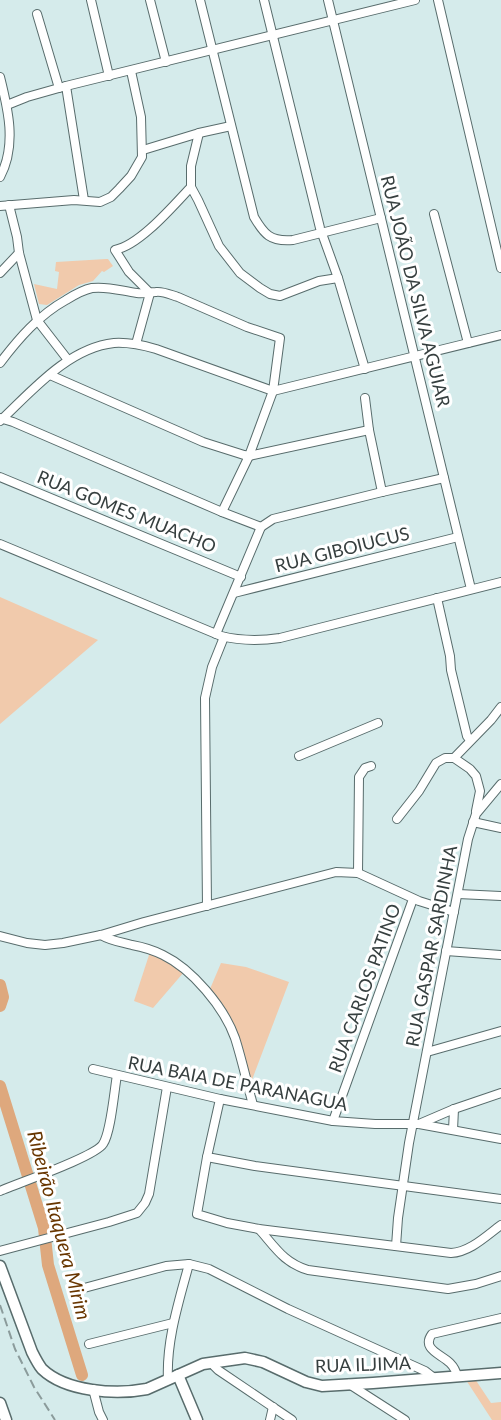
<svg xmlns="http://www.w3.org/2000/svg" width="501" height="1420" viewBox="0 0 501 1420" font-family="Lato,sans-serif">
  <rect width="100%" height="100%" fill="#d5ebeb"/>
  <g fill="#f1caac">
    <path d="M106,259H108L113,266L104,272L102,271L93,281L79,285L47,305L39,304L34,284L57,289L59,272L55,271L56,262Z"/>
    <path d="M0,597L98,640L0,724Z"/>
    <path d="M150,952L184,972L153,1008L134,1001Z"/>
    <path d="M221,963L246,967L289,982L250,1085L233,1027L225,1008L210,989Z"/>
    <path d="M475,1379L491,1403L501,1402V1420H492L466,1380Z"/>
  </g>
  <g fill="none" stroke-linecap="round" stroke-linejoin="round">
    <g stroke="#dea87d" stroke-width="12">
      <path d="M0,985L3,997L0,1006"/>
      <path d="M0,1086L44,1228L48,1265L82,1375"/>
    </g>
    <g stroke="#586c6c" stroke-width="10">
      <g id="minor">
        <path d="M91,0L109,76"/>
        <path d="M150,0L166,62"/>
        <path d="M200,0L254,217C264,234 270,242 293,240L381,218"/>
        <path d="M264,0L320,228L338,278L365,369"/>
        <path d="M328,0L471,589"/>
        <path d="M438,0L501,268"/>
        <path d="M37,14L59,88"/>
        <path d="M0,77C8,109 17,145 0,177"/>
        <path d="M66,86L84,200"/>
        <path d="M7,105L27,97L66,86L415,0"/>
        <path d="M143,150L199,133L231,126"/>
        <path d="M191,187L198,200L219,246L240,273L260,288L270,294L280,296L319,281L338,278"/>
        <path d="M9,205L17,237L19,253L37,320L68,360"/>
        <path d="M0,206L74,200L100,202L111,197L119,189L131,176L142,157L141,117L131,71"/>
        <path d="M434,214L468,343"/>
        <path d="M0,273L19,253"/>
        <path d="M150,293L129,272L115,250C140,245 173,206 191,187V166L199,133"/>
        <path d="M136,344L150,293"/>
        <path d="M0,363C19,338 39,315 66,300C74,295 82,290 92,288C108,286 122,291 137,293C144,294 149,292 156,292C163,291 171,295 178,297L247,327L280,338L273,391L249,456L222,512"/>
        <path d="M50,375L203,442L244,455L249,456L369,430"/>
        <path d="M273,391L501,335"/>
        <path d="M365,398L369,430L382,492"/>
        <path d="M0,418L13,422L222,512L261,527L273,519L382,492L444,478"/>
        <path d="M0,421C32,391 68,348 114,343C129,342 142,345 156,349L273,391"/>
        <path d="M0,477L241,577"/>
        <path d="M0,544L221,636C241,641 260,641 280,638L501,582"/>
        <path d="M234,593L458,537"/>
        <path d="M437,598L450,656L451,670L467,736L470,740"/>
        <path d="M216,634L261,527"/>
        <path d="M299,756L378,723"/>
        <path d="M454,758L491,720L501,707"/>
        <path d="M397,819L419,791L436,763L445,758H454L470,769L476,776L480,791L476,811"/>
        <path d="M473,822L501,828"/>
        <path d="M358,873L359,777L365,768L371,766"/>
        <path d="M458,894L501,896"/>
        <path d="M207,906L205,698L212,667L224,637"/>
        <path d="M101,935C111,941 121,942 132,945C143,947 153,950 163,955C192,969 224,1007 235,1038C242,1060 247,1083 253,1105"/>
        <path d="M0,936L27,943L45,945L63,943L101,935L144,922L336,872L358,873L419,901L454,912"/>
        <path d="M446,951L501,955"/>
        <path d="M427,1052L501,1031"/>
        <path d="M93,1069L220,1099L333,1121L375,1124H419L501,1139"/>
        <path d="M220,1099L207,1157L255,1166L501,1199"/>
        <path d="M333,1121L413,899"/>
        <path d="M419,1124L454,1109L501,1093"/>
        <path d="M453,1130L454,1109"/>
        <path d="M207,1157L197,1214L227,1223L259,1229L451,1253C470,1252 486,1236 501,1225"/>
        <path d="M0,1191C18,1183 95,1157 103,1144C111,1132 114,1092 117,1075"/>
        <path d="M259,1229C275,1247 284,1263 308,1270L448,1289L476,1284L501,1276"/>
        <path d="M396,1246L398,1218L409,1143L468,839L476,814L501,784"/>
        <path d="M0,1251L109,1222L137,1213L145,1203L149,1194L167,1087"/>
        <path d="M73,1291L166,1266L189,1264L209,1269L288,1309L425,1371L434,1378"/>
        <path d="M89,1344L173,1323"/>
        <path d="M211,1363L218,1370L292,1420"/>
        <path d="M457,1376C456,1371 454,1367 450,1363C441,1354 421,1349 432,1334L501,1318"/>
        <path d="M168,1380C166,1341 179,1301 189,1264"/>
        <path d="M349,1384L405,1420"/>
        <path d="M93,1389L99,1412L103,1420"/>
        <path d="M270,1420L273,1407"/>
      </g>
    </g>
    <g stroke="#586c6c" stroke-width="13">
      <g id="major">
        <path d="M0,1266L32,1352C35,1358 38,1364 42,1369C66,1392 116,1395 147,1389L203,1364L245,1358L263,1362L306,1382L322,1386L373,1383L501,1373"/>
        <path d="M178,1375L197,1420"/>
        <path d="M0,1403L6,1420"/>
      </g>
    </g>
    <use href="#minor" stroke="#fff" stroke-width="8"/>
    <use href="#major" stroke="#fff" stroke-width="10"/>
    <path stroke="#8b9b9b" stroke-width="2" stroke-dasharray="9 4.5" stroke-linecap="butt" d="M0,1305L15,1349L34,1387L55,1420"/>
  </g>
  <g text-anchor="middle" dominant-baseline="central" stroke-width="6" stroke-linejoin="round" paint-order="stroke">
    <g font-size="18" fill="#363f3f" stroke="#fff">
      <text transform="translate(416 291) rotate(76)">RUA JOÃO DA SILVA AGUIAR</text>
      <text transform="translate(127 511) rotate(22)">RUA GOMES MUACHO</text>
      <text transform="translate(342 549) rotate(-14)">RUA GIBOIUCUS</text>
      <text transform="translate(431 946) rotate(-79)">RUA GASPAR SARDINHA</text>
      <text transform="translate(364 988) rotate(-70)">RUA CARLOS PATINO</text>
      <text transform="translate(238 1083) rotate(11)">RUA BAIA DE PARANAGUA</text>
      <text transform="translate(363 1364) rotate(-2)">RUA ILJIMA</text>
    </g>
    <g font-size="20" font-style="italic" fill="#683600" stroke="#fff">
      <text transform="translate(60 1225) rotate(75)">Ribeirão Itaquera Mirim</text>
    </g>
  </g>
</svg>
